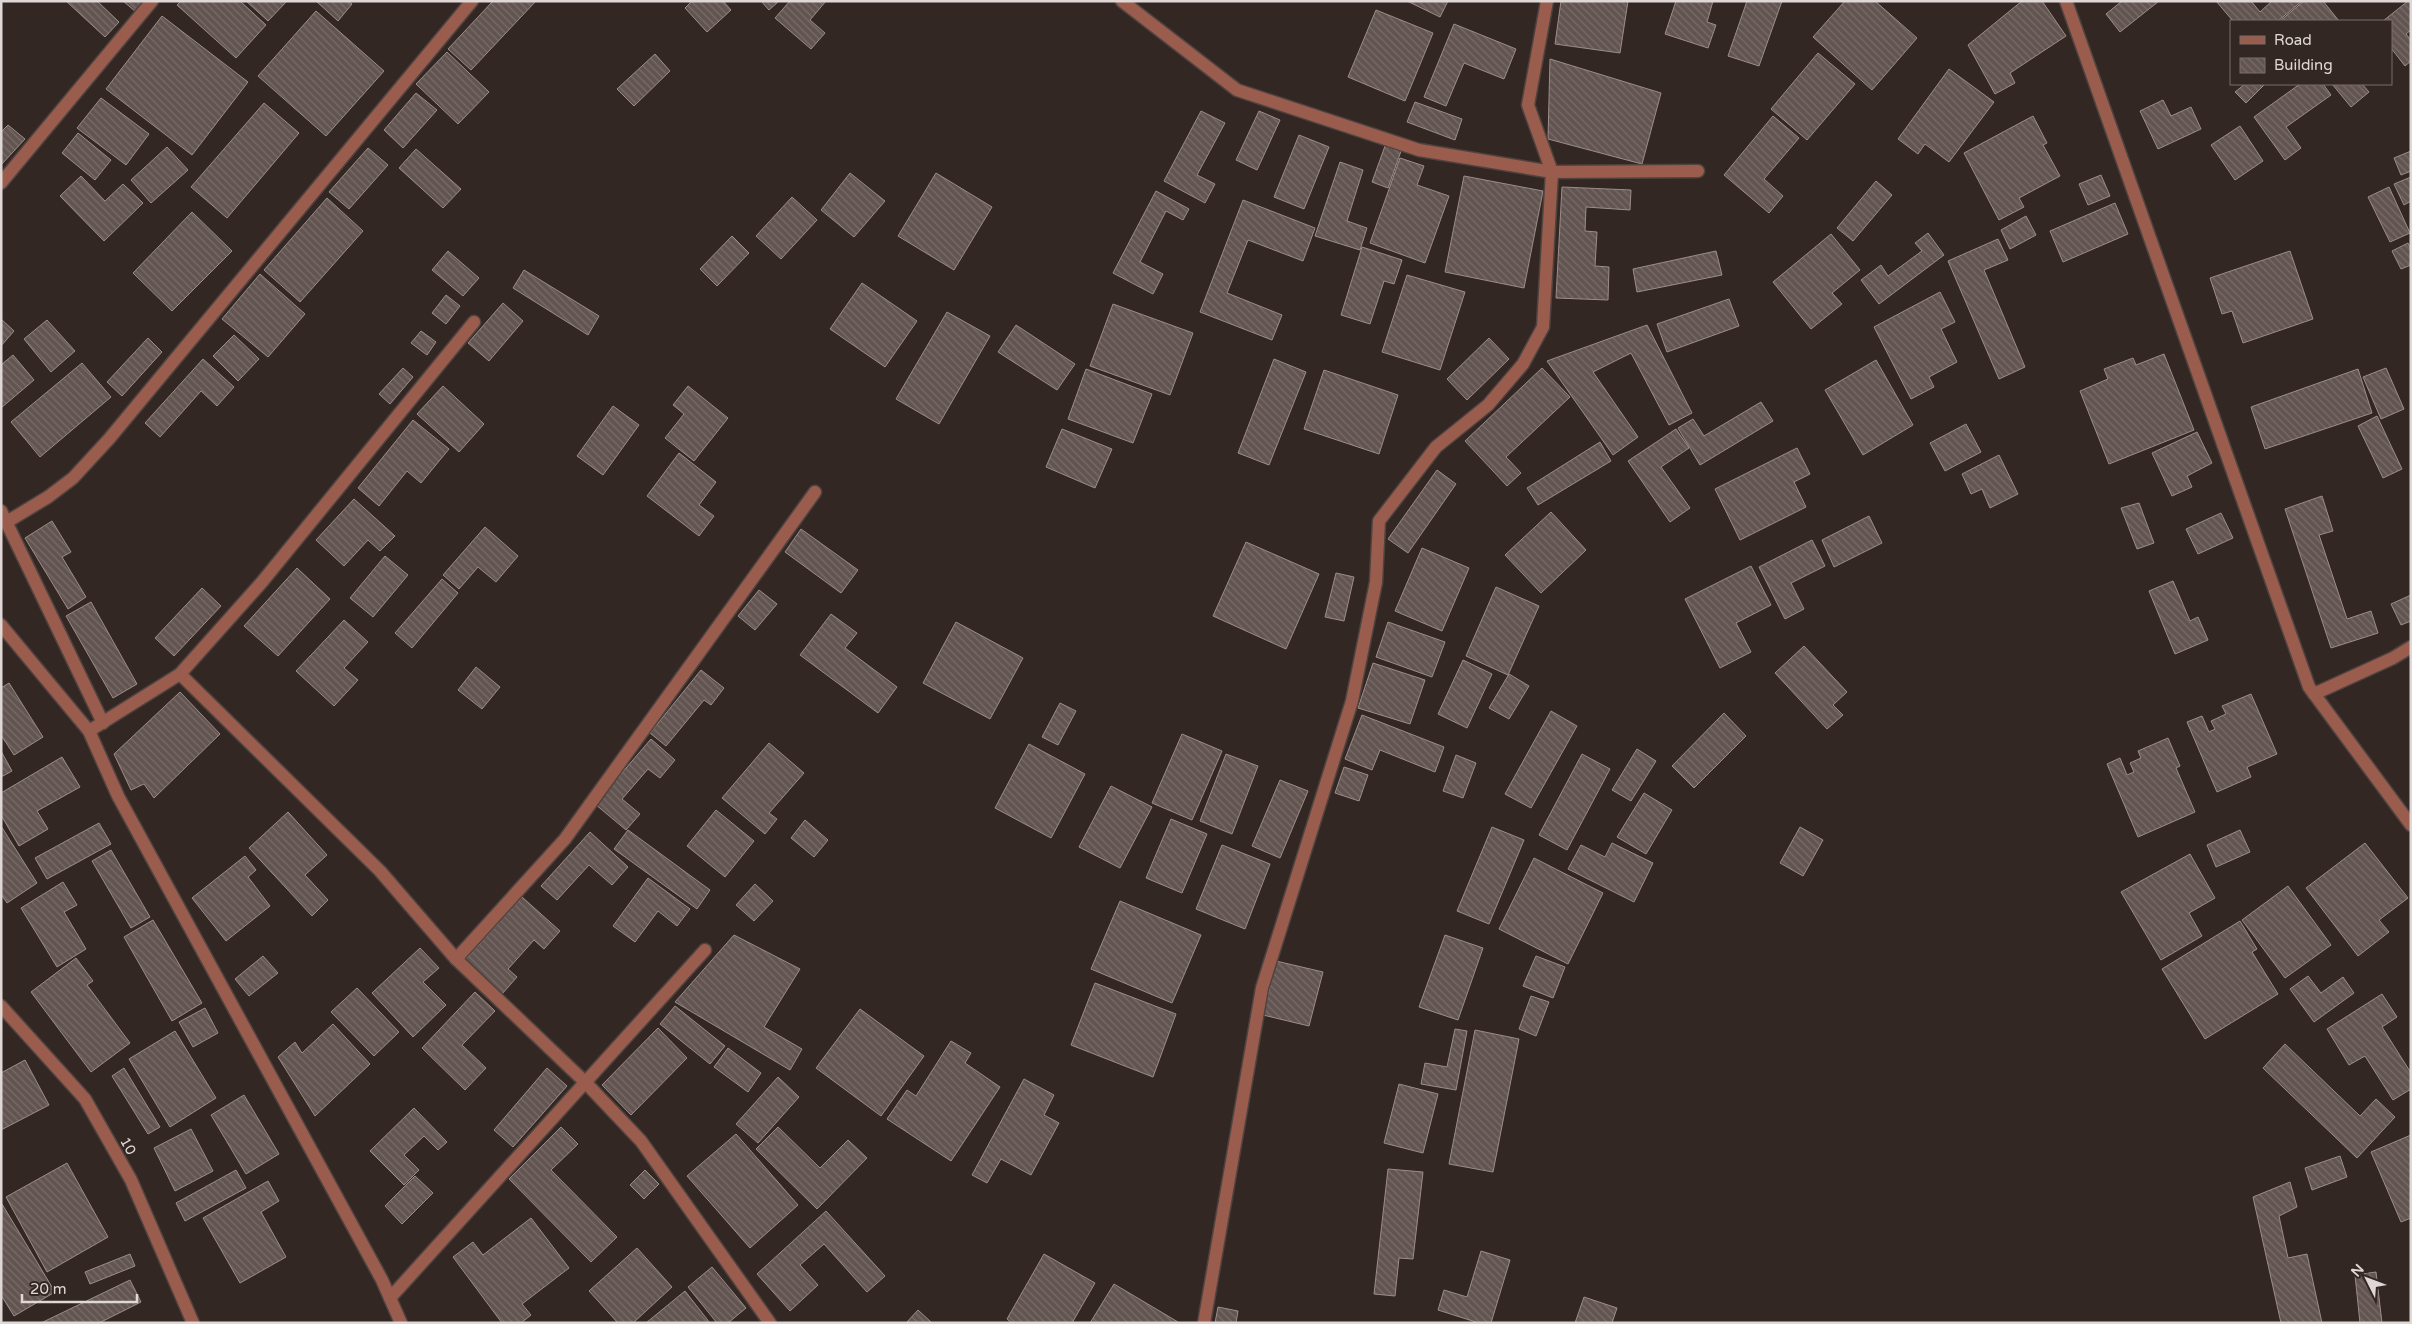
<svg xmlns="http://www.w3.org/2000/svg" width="2412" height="1324" viewBox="0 0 2412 1324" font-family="'Varela Round',sans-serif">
  <defs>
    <pattern id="building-back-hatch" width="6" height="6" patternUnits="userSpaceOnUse" patternTransform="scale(1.25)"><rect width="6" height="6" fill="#625451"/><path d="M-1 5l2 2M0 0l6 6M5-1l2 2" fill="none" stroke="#786c69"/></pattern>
  </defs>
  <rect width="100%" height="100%" fill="#332724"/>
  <g fill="url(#building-back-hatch)" stroke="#9c8d8a">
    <path d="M66,1H97L119,22L105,37Z"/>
    <path d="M123,1H144L136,12Z"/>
    <path d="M181,1H240L266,25L236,58L177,5Z"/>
    <path d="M246,1H287L268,21Z"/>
    <path d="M316,1H348L352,4L338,21Z"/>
    <path d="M493,1H536L471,70L448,49Z"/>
    <path d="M692,1H723L731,10L707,32L685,8Z"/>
    <path d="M761,1H779L769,10Z"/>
    <path d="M790,1H826L810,20L825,33L811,49L775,18Z"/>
    <path d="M1407,1H1448L1440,17Z"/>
    <path d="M1561,1H1628L1620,53L1555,44Z"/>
    <path d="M1676,1H1713L1707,22L1716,25L1708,48L1665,34Z"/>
    <path d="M1747,1H1782L1759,66L1728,56Z"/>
    <path d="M1845,1H1875L1917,38L1872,90L1813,37Z"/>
    <path d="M2022,1H2042L2066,36L2010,73L2015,83L1995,94L1968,45Z"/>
    <path d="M2122,1H2159L2120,32L2106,14Z"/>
    <path d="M2216,1H2251L2260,12L2272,1H2302L2278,21H2233Z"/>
    <path d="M2304,1H2323L2339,21H2280Z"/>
    <path d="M2408,1H2411V30L2406,34L2411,40V61L2405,66L2391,48V21H2383Z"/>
    <path d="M1376,10L1433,33L1405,101L1348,77Z"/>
    <path d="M316,11L384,71L326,136L258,76Z"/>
    <path d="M162,16L248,82L192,155L106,89Z"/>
    <path d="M1454,24L1516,49L1504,79L1464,63L1446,106L1424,97Z"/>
    <path d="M447,52L489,92L458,124L416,84Z"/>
    <path d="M1818,53L1855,84L1807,140L1771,109Z"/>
    <path d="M655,54L670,71L634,106L617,89Z"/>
    <path d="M1550,59L1661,93L1642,164L1548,139Z"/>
    <path d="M1949,69L1994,102L1949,162L1925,144L1918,154L1898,139Z"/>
    <path d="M2245,84H2263L2264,85L2246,103L2235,92Z"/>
    <path d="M2300,84H2323L2331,95L2286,127L2301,148L2285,160L2254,117Z"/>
    <path d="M2332,84H2362L2369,92L2351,107Z"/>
    <path d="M416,93L437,110L403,148L384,130Z"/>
    <path d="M101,98L149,134L126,165L77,128Z"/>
    <path d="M2163,100L2171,116L2191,107L2201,129L2158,149L2140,111Z"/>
    <path d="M1415,102L1462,119L1455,140L1407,122Z"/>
    <path d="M264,103L299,133L227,218L191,187Z"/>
    <path d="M1201,111L1225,123L1197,175L1215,184L1205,203L1164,181Z"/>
    <path d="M1259,111L1280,120L1257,170L1236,160Z"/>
    <path d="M1773,116L1799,138L1764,179L1783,196L1769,213L1724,175Z"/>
    <path d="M2033,116L2047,143L2043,145L2060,176L2019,198L2024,207L1999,220L1964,153Z"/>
    <path d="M8,125L25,139L1,165V132Z"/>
    <path d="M2240,126L2263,161L2235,180L2211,145Z"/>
    <path d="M78,133L111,160L95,180L62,153Z"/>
    <path d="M1299,135L1329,147L1304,209L1274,197Z"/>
    <path d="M1385,146L1401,151L1388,188L1372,182Z"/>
    <path d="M167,147L188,170L151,203L131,180Z"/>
    <path d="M368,148L388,165L349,209L329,192Z"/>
    <path d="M416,149L461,189L443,208L399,168Z"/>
    <path d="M2411,151V171L2401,175L2394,158Z"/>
    <path d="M1400,158L1424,166L1417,185L1449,196L1425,263L1370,243Z"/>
    <path d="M1340,162L1363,170L1347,221L1367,228L1360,250L1315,236Z"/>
    <path d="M850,173L885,201L854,237L821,210Z"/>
    <path d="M936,173L992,207L954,270L898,236Z"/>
    <path d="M2101,175L2110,196L2088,205L2079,184Z"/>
    <path d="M81,176L105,201L123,184L143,203L104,241L60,196Z"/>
    <path d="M1464,176L1543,191L1524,288L1445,272Z"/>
    <path d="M2411,177V201L2404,205L2394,184Z"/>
    <path d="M1876,181L1892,195L1853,241L1837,228Z"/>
    <path d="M1562,187L1631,190L1630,210L1586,207L1585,231L1597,232L1595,266L1609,267L1608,300L1556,298Z"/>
    <path d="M2389,187L2410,233L2390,242L2368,197Z"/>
    <path d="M1156,191L1189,209L1183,220L1166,211L1140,262L1163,274L1153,294L1113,273Z"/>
    <path d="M792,197L817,220L781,259L756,236Z"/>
    <path d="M327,198L363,231L300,302L264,270Z"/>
    <path d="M1243,200L1315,228L1303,261L1248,240L1227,293L1282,315L1272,340L1200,312Z"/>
    <path d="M2115,203L2128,234L2063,262L2050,231Z"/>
    <path d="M192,212L232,251L172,311L133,273Z"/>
    <path d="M2026,216L2036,235L2010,249L2001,230Z"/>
    <path d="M1928,233L1944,255L1879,304L1861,280L1881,265L1888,276L1922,251L1915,243Z"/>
    <path d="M1831,234L1860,270L1832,293L1842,304L1811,329L1773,282Z"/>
    <path d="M732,236L749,253L717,286L700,269Z"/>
    <path d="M1998,239L2008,260L1984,270L2025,367L1999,379L1948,261Z"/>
    <path d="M2408,243L2411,250V265L2401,269L2392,251Z"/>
    <path d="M1362,247L1402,260L1394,284L1384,281L1370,324L1341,315Z"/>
    <path d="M448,251L479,278L463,296L432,270Z"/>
    <path d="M1716,251L1722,275L1637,292L1633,269Z"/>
    <path d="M2290,251L2313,319L2243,343L2232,311L2222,314L2210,278Z"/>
    <path d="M524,270L599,316L588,335L513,288Z"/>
    <path d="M260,274L305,314L268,357L222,319Z"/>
    <path d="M1407,275L1465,292L1440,370L1382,352Z"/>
    <path d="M862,283L917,321L885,367L830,329Z"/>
    <path d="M1940,292L1955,322L1941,329L1957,362L1929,377L1934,387L1911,399L1874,327Z"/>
    <path d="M446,295L460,306L446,324L432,313Z"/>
    <path d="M1729,299L1739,326L1667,352L1657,324Z"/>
    <path d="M503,303L523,321L489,361L468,343Z"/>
    <path d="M1113,304L1193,333L1170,395L1090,366Z"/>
    <path d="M947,312L990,336L939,424L896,399Z"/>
    <path d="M1,319L14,331L1,346Z"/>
    <path d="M47,320L75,351L51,372L24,339Z"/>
    <path d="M1016,325L1075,364L1057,390L998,352Z"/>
    <path d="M1647,325L1692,413L1669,425L1631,353L1593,372L1638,437L1613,455L1547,361Z"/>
    <path d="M421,331L436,342L427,355L411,343Z"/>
    <path d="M234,335L259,359L238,381L213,356Z"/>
    <path d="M148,338L162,352L122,396L107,382Z"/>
    <path d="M1489,338L1509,359L1467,400L1447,379Z"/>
    <path d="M2164,354L2194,430L2109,464L2080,391L2108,379L2104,369L2133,358L2136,365Z"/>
    <path d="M13,355L34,380L1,408V365Z"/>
    <path d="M203,359L234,387L217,406L201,391L160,437L145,423Z"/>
    <path d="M1274,359L1306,372L1269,465L1238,453Z"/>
    <path d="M1876,360L1913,425L1863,455L1825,390Z"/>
    <path d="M82,363L111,397L40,457L11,422Z"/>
    <path d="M403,368L413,377L390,404L379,394Z"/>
    <path d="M1542,368L1570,397L1506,457L1521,473L1507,486L1465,441Z"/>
    <path d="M2386,368L2404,409L2381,419L2363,377Z"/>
    <path d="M1086,369L1152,394L1133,443L1068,419Z"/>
    <path d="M2358,369L2372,413L2265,449L2251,407Z"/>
    <path d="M1324,370L1398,395L1379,454L1304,429Z"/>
    <path d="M443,386L484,424L459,452L417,414Z"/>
    <path d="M688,386L728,418L694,461L665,438L684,414L673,405Z"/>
    <path d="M1761,402L1773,421L1700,465L1678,428L1693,419L1704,436Z"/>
    <path d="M613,406L639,425L603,475L577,456Z"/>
    <path d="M2377,416L2402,469L2383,478L2358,426Z"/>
    <path d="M413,420L449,449L421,483L407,471L379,506L358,488Z"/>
    <path d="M1966,424L1981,452L1945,471L1930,443Z"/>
    <path d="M1062,429L1112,449L1095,488L1046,467Z"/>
    <path d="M1676,429L1689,448L1661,467L1690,508L1670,522L1628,461Z"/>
    <path d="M2197,432L2212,463L2187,476L2192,487L2172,496L2152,453Z"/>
    <path d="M1600,442L1611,461L1538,505L1527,488Z"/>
    <path d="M1797,448L1810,474L1794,482L1806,507L1740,540L1715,489Z"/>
    <path d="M679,453L716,482L699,505L714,516L699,536L647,496Z"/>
    <path d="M1999,455L2018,494L1990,508L1982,489L1971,494L1962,474Z"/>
    <path d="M1437,470L1456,484L1408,553L1388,539Z"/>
    <path d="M2322,496L2333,531L2319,535L2347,619L2371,611L2378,633L2331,648L2285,509Z"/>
    <path d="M354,499L395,536L380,551L368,540L344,566L316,540Z"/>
    <path d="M2139,503L2154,543L2137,549L2121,508Z"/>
    <path d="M1551,512L1586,550L1541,593L1505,555Z"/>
    <path d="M2221,513L2233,538L2198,554L2186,529Z"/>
    <path d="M1869,516L1882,543L1834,567L1822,540Z"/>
    <path d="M52,521L71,552L62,557L86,597L68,609L25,538Z"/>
    <path d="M485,527L518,556L496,582L478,567L459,589L443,575Z"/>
    <path d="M801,529L858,570L841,593L785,552Z"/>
    <path d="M1812,540L1825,566L1791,583L1804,609L1785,619L1759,567Z"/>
    <path d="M1246,542L1319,574L1286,649L1213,616Z"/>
    <path d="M1422,548L1469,568L1442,631L1395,611Z"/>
    <path d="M385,556L408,575L373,617L350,598Z"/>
    <path d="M1751,566L1771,605L1736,623L1751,652L1720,668L1685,599Z"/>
    <path d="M297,568L330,599L278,656L244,626Z"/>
    <path d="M1336,573L1354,577L1344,621L1325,617Z"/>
    <path d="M442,579L458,593L412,648L395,633Z"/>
    <path d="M2173,581L2190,621L2198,617L2208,640L2175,654L2149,591Z"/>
    <path d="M1496,587L1539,606L1508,675L1466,656Z"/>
    <path d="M202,588L221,606L174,656L155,638Z"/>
    <path d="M759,590L777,604L755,630L738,616Z"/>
    <path d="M2411,595V621L2401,625L2391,604Z"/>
    <path d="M91,602L137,684L113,698L66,616Z"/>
    <path d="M831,614L857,633L845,648L897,687L878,713L800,655Z"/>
    <path d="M344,620L368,642L344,668L358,680L334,706L296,671Z"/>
    <path d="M956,622L1023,658L990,719L923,683Z"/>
    <path d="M1388,622L1445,642L1432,677L1376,657Z"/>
    <path d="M1804,646L1847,692L1833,705L1843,715L1827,729L1775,673Z"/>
    <path d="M1463,660L1492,674L1467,728L1438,714Z"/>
    <path d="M1373,663L1425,680L1410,724L1358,708Z"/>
    <path d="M476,667L500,687L482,709L458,690Z"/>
    <path d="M701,670L724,688L711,705L704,700L666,746L650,733Z"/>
    <path d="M1509,674L1529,686L1509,719L1489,708Z"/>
    <path d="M9,683L43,737L14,755L1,735V688Z"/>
    <path d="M180,692L220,734L154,798L144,784L131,790L114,754Z"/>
    <path d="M2251,694L2277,754L2247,767L2251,777L2217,792L2187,722L2202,716L2209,732L2215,729L2211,721L2226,714L2222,706Z"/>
    <path d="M1060,703L1076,711L1058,745L1042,737Z"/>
    <path d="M1551,711L1577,726L1531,808L1505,794Z"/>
    <path d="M1724,713L1746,736L1694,788L1672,766Z"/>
    <path d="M1362,715L1444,747L1435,772L1380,750L1372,770L1345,759Z"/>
    <path d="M1182,734L1222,751L1192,820L1152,803Z"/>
    <path d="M2168,738L2180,766L2176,768L2195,812L2138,837L2107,764L2120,758L2127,775L2134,772L2130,763L2141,758L2138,751Z"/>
    <path d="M651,739L675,760L660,778L648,769L622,799L640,814L626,830L595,804Z"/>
    <path d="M769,743L804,773L769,813L777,819L765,834L722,798Z"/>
    <path d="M1029,744L1085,774L1051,838L995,808Z"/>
    <path d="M1637,749L1656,761L1631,801L1612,790Z"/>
    <path d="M1,751L12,771L1,777Z"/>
    <path d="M1226,754L1258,766L1232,834L1200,821Z"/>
    <path d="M1582,754L1610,769L1567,850L1539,835Z"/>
    <path d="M1456,755L1476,763L1463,798L1443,791Z"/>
    <path d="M62,757L80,787L37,811L48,829L19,846L1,815V793Z"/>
    <path d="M1344,767L1368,775L1359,801L1335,793Z"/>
    <path d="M1280,780L1308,791L1280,858L1252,846Z"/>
    <path d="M1111,786L1152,807L1120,868L1079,847Z"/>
    <path d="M1644,793L1672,810L1646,854L1617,837Z"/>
    <path d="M716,810L754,841L725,877L687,846Z"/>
    <path d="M288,812L327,855L305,875L328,900L312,916L249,848Z"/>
    <path d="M1171,819L1207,834L1182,893L1146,878Z"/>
    <path d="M805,820L828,840L814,857L791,838Z"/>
    <path d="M99,823L111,844L47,879L35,858Z"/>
    <path d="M1,826L37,883L7,903L1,894Z"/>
    <path d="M1492,827L1524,840L1489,924L1457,911Z"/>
    <path d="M1800,827L1823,840L1803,876L1780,863Z"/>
    <path d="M628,830L710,890L697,909L614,849Z"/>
    <path d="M2240,830L2250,852L2216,867L2207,845Z"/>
    <path d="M590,832L628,867L612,885L589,865L557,900L541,886Z"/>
    <path d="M1612,843L1653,863L1634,902L1568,869L1581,845L1605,857Z"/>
    <path d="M2365,843L2408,898L2379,920L2389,932L2358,956L2306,888Z"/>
    <path d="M1222,845L1270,864L1245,929L1196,909Z"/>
    <path d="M111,850L150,917L131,928L92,861Z"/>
    <path d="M2190,854L2215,898L2189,913L2202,936L2161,960L2121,892Z"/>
    <path d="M245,856L256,870L248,877L270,906L226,941L192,898Z"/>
    <path d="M1534,858L1603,893L1568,964L1499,929Z"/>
    <path d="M648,878L690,909L677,926L658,911L635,942L613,926Z"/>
    <path d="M63,882L77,905L64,912L86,949L57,967L21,908Z"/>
    <path d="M755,884L773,901L754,921L736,905Z"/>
    <path d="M2288,886L2331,945L2285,978L2242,920Z"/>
    <path d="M522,897L560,931L544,949L534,940L508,969L517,977L502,994L465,960Z"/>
    <path d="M1120,901L1201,935L1172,1003L1091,969Z"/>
    <path d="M153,920L202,1003L172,1021L124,937Z"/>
    <path d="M2240,921L2257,949L2252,952L2278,994L2205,1039L2162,969Z"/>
    <path d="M734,935L800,969L764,1027L802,1049L790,1070L675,1002Z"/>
    <path d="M1445,935L1483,948L1458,1020L1419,1007Z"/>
    <path d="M420,948L439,968L423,982L446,1005L413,1037L372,993Z"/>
    <path d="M263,956L278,973L249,996L235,979Z"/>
    <path d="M1536,956L1565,967L1553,998L1523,986Z"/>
    <path d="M76,958L93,981L87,985L130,1043L91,1072L31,992Z"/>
    <path d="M1276,961L1323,972L1309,1026L1263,1015Z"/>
    <path d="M2308,976L2321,993L2343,977L2354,993L2314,1022L2290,989Z"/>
    <path d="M1095,983L1176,1014L1153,1077L1071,1045Z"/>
    <path d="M357,988L399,1032L374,1056L331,1012Z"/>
    <path d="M475,992L495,1011L462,1045L486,1068L465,1090L422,1048Z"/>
    <path d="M2382,994L2397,1017L2382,1027L2411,1073V1089L2393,1100L2365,1056L2349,1065L2327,1029Z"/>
    <path d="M1531,996L1549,1002L1536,1036L1519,1029Z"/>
    <path d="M675,1006L725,1046L710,1064L660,1024Z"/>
    <path d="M205,1008L218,1033L193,1047L179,1022Z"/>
    <path d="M860,1009L924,1056L881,1116L816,1068Z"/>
    <path d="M333,1024L370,1064L315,1116L278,1057L295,1042L302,1053Z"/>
    <path d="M658,1028L687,1058L631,1115L602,1085Z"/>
    <path d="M1455,1029L1467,1031L1456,1090L1421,1084L1425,1063L1447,1067Z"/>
    <path d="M1475,1030L1519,1039L1493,1172L1449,1164Z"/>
    <path d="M175,1031L216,1098L170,1127L129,1059Z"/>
    <path d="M951,1041L971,1053L965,1063L1000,1087L951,1161L887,1119L907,1090L916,1096Z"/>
    <path d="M2285,1044L2360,1116L2376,1099L2395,1117L2357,1158L2263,1068Z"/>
    <path d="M728,1048L761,1073L748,1092L714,1067Z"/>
    <path d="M25,1060L49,1105L1,1130V1073Z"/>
    <path d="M124,1068L160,1127L148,1134L112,1076Z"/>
    <path d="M547,1068L567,1086L513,1147L494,1130Z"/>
    <path d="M778,1077L799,1097L758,1143L736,1124Z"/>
    <path d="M1024,1079L1054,1095L1044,1115L1059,1123L1031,1175L1001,1159L987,1183L972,1175Z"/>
    <path d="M1399,1084L1438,1094L1423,1153L1384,1143Z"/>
    <path d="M244,1095L279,1154L246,1174L211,1115Z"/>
    <path d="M414,1108L447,1142L438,1150L424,1136L404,1155L419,1170L404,1185L370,1151Z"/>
    <path d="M561,1127L578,1144L551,1170L617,1237L591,1262L509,1179Z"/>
    <path d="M778,1127L820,1168L848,1140L867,1158L817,1209L756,1149Z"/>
    <path d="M191,1129L213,1171L175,1191L154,1148Z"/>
    <path d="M736,1134L798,1205L750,1248L687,1176Z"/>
    <path d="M2411,1135V1218L2401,1222L2371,1152Z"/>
    <path d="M2340,1156L2347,1177L2312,1190L2305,1168Z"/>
    <path d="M67,1163L108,1237L47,1272L6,1197Z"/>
    <path d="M1388,1169L1423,1172L1413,1259L1399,1258L1395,1296L1374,1294Z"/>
    <path d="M236,1170L246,1188L185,1221L176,1203Z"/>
    <path d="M645,1170L659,1184L644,1199L630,1185Z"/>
    <path d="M415,1176L433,1193L402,1224L385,1206Z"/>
    <path d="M268,1181L279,1201L261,1212L286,1257L240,1283L203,1218Z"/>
    <path d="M2290,1182L2297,1207L2279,1216L2288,1258L2307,1254L2322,1323H2281L2253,1197Z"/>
    <path d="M2,1204L55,1292L14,1316L1,1295Z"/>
    <path d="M826,1211L885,1276L867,1292L824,1244L800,1265L818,1285L790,1311L757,1274Z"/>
    <path d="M531,1218L569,1268L522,1304L531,1315L521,1323H502L453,1257L473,1242L483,1255Z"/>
    <path d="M637,1248L672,1287L633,1323H618L589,1291Z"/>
    <path d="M1481,1251L1510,1260L1491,1323H1479L1438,1310L1444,1290L1467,1297Z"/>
    <path d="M130,1254L135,1266L90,1284L85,1272Z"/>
    <path d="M1044,1254L1095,1283L1072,1323H1012L1007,1319Z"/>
    <path d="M712,1267L746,1308L728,1323H717L688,1287Z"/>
    <path d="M2376,1272L2382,1323H2360L2355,1275Z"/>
    <path d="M130,1280L141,1302L99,1323H41Z"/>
    <path d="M1114,1284L1178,1322L1177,1323H1090Z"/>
    <path d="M685,1291L710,1323H646Z"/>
    <path d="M1584,1297L1617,1308L1612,1323H1575Z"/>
    <path d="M1218,1307L1238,1311L1236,1323H1215Z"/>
    <path d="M918,1310L932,1323H906Z"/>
  </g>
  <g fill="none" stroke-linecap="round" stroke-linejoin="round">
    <g stroke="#4f4340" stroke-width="15">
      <g id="minor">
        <path d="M1122,1L1237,90L1419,150L1552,172L1698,171"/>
        <path d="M2066,1L2309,687L2411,825"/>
        <path d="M1,183L152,1"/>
        <path d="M1,511L103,723"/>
        <path d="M5,523L48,497L73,478L109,439L472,1"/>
        <path d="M1,625L89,731L118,796L382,1280L401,1323"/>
        <path d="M180,674L380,871L456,959L585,1082L641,1141L770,1323"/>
        <path d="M2314,694L2393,658L2411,647"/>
        <path d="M89,731L180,674L262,582L474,322"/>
        <path d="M456,959L565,839L815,492"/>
        <path d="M1,1006L85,1099L131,1180L193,1323"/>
        <path d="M390,1298L705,950"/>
        <path d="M1204,1323L1262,988L1352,701L1376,582L1379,521L1436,447L1488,405L1523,364L1543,327L1552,172L1528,105L1547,1"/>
      </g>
    </g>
    <use href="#minor" stroke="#995c4d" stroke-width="12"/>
  </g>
  <g text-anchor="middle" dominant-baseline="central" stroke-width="4" stroke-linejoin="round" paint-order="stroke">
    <g font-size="14" fill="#e0d8d6" stroke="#332724">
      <text transform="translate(128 1146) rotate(61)">10</text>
    </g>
  </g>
  <rect width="2412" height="1324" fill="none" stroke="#e0d8d6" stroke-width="5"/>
  <rect x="2230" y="20" width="162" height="65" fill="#332724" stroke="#786e6b"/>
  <rect x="2240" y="36" width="25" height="8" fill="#995c4d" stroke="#786e6b"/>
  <text x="2274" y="45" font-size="15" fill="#e0d8d6">Road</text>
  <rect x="2240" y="58" width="25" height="15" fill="url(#building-back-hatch)" stroke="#786e6b"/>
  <text x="2274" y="70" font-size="15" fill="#e0d8d6">Building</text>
  <g transform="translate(2367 1279) rotate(312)" stroke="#332724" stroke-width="4" paint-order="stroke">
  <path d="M0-4L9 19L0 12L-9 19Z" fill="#e0d8d6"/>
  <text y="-8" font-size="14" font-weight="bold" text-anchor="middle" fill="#e0d8d6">N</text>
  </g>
  <path d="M22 1294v8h115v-8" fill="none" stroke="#e0d8d6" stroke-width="2.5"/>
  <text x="30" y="1294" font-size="15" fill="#e0d8d6" stroke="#332724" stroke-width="4" paint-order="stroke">20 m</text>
</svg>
